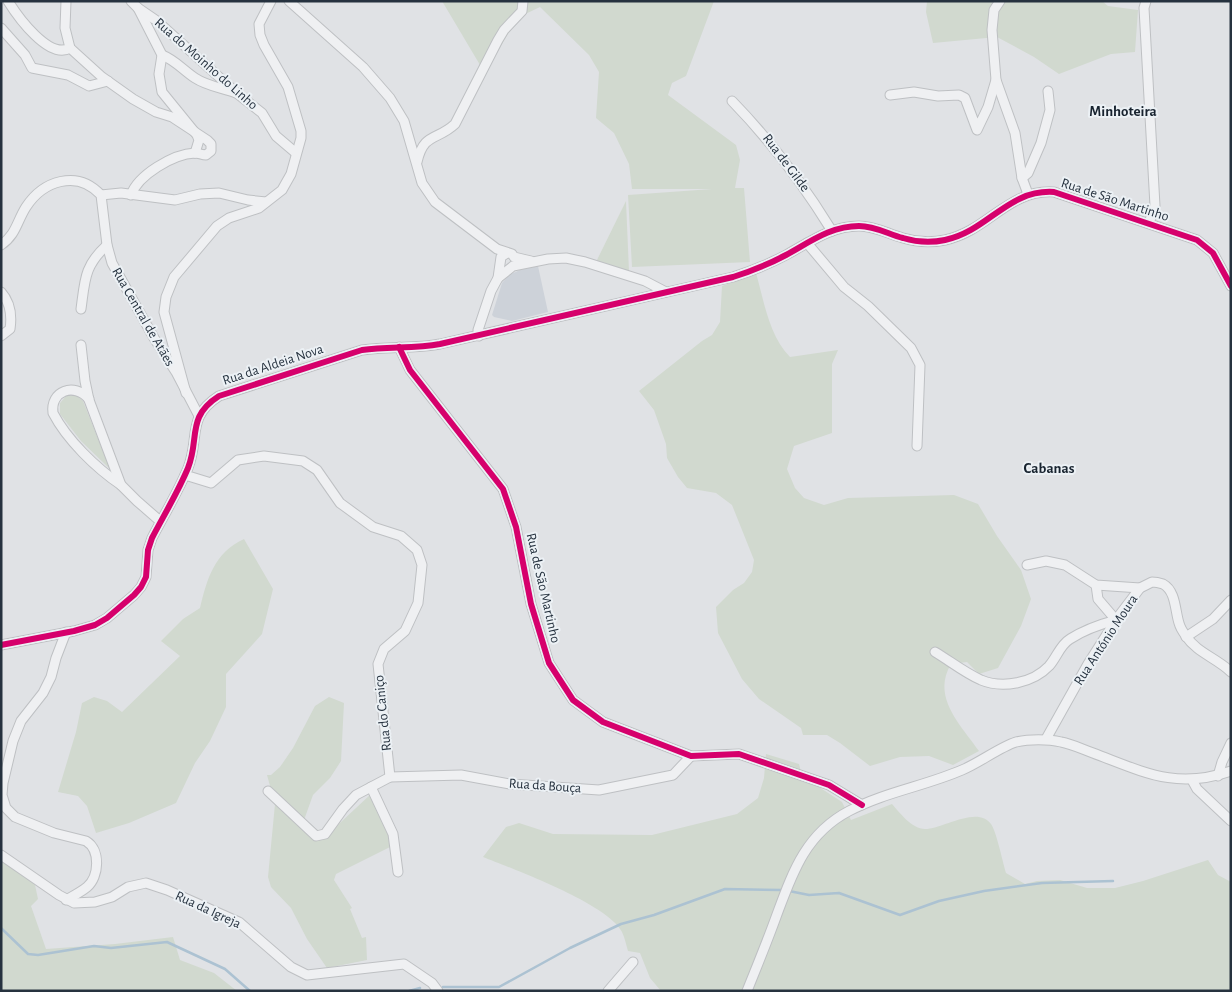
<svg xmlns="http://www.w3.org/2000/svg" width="1232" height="992" viewBox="0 0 1232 992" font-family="'Alegreya Sans',sans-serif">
  <rect width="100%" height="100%" fill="#e0e2e5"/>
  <path fill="#cdd2d9" d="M538,266L548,312L512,321L494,317L492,315L502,283L509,275L520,270Z"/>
  <g fill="#d1d9cf">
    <path d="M442,1H714L686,76L672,83L668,95L736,145L740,160L735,188H744L750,262L632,267L628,195L712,189H632L629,164L614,133L596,118L599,72L589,55L540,7L517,18L498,51L483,70Z"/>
    <path d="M927,1H1102L1108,6L1138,10L1135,52L1111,54L1059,74L1034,57L997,37L933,43L926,12Z"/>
    <path d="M626,201L629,271L596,262Z"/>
    <path d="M756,273C764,301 769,336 790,357L838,350L832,364V433L794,446L787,469L795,488L804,498L824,505L848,498L954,495L978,504L997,536L1021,570L1031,599L1021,626L998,668L979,674L967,662L951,664C931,697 961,725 979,751L953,765L929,756L900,757L870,766L840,743L827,735H803L801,728L759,699L742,679L718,633L716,607L733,590L744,583L752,572L754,560L732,505L716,493L687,488L678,477L667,458L666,444L654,410L639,391L702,341L712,335L720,322L722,286Z"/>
    <path d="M67,395L77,396L83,401L110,469L81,441L60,414V403Z"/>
    <path d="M244,539L273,589L262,634L226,674V707L210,741L195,763L176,803L129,823L96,833L87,806L78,796L58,792L76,732L82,703L94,697L107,701L122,712L180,656L161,641L183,619L200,608C207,579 214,553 244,539Z"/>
    <path d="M329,697L344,703L341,761L330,778L313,795L304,820L326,836L371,794L385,818L390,847L336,874L334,880L352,908L350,909L362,938L366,937L367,960L327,968L307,939L291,908L271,887L268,877L275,804L267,775H271L280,767L293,748L315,706Z"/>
    <path d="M766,754L799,764L802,776L842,802L851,820L892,804C900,813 912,829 925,829C942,829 978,805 991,824C996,830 1003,863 1006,873L1025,884L1037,881L1060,880L1087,888H1115L1143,881L1208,860L1218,875L1231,882V991H661L650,978L640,953L628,951C626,945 625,938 622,932C608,904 513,869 483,857L506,827L519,823L553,834L652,835L737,814L758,798L764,778Z"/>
    <path d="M1,860L20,870L35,885L38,899L31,906L46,949L115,944L173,937L180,960L214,973L237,991H1Z"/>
  </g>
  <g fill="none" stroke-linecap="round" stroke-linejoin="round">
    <g stroke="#acc2d2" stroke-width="2.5">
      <path d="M789,891L809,895L839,893L900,915L939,901L984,891L1042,883L1113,881"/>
      <path d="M1,928L28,954L38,955L94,946L111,948L167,942L225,969L250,991"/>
      <path d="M443,987H499L570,948L621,924L654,915L725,889L783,890"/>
      <path d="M409,991L420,988"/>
    </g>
    <g stroke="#bec0c3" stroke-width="11">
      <g id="minor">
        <path d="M8,1C18,17 49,60 70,48"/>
        <path d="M66,1L65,28L70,48"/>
        <path d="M131,1L138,8L157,21L239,95L262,113L276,136L296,153"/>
        <path d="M289,1L363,67L390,98L404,121L422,183L435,202L497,249L512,254L514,257L531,261"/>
        <path d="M1000,1L994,10L992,30L996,80L1015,133L1022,178L1028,194"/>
        <path d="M1146,1L1144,8L1155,206L1149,223"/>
        <path d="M138,8L162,55L159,74L162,92L197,135L199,140L195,153"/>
        <path d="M1,28L25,55L32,68L68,75L89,86L108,81"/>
        <path d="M70,48L102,77L133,99L156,112L172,117L207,140L211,144V151L206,155C202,155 199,153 195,153C173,154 138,175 131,195"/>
        <path d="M162,55C175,60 183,70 195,78C207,86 222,88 236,93"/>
        <path d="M890,95L914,92L938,96L959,95L965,98L977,130L988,107L996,80"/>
        <path d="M732,101C771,141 803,184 832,231"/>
        <path d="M417,162C424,132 437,141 455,124L498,40L504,30L522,11L523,1"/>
        <path d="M1022,178L1028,173L1041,143L1050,110L1048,91"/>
        <path d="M101,195L121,193L175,200L200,194L219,193L248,200L266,202"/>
        <path d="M807,243L844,287L868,306L911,348L920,365L917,446"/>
        <path d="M1,245C16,235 17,221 26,207C43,181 77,169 101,195L107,245L112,263L154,338L176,372L199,416"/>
        <path d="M498,278L513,266L548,259L566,258L585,262L645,281L666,292"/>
        <path d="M1,292C10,302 12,316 10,329L1,336"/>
        <path d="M81,309C85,280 84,266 107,245"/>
        <path d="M479,336L478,330L491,291L498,278L501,257L507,253"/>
        <path d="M81,345L85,381L89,400L121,485L137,501L160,521"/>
        <path d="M399,347L410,370L503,489L516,527L531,604L549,663L573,700L603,722L691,756L739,754L829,785L862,805"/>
        <path d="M186,393L164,312L166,297L174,277L217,226L229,218L259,208L282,190L291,174L301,138V131L288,87L264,45L260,35L259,24L271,1"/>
        <path d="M89,399C74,382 50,391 53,413C67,440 96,468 121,485"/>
        <path d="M185,475L211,483L238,460L264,456L303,461L317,470L340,503L373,527L401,536L417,550L422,565L418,603L405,631L384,649L378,664L390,777"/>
        <path d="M1027,565L1046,561L1065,565L1096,585L1140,588"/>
        <path d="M1096,585L1098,599L1116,620"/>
        <path d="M1186,637L1213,619L1231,600"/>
        <path d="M1,645L74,631L95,625L107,618L134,595L141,587L146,577L148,550L152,538C164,515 178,492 188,468C200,438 186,417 219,396L362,350C388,346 414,349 440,344L733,277C752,271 769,264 786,255C810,242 831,226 859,226C875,226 888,234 903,238C916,242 931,243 945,240C988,231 1008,189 1054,192L1197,240L1213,253L1231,286"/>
        <path d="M935,652C950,661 965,673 981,680C1003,689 1033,683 1049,666C1057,657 1060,645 1070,639C1084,630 1101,624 1116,620"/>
        <path d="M1046,739L1088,664L1118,617L1140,588L1152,582C1155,582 1160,583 1163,584C1176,591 1175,611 1179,623C1180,627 1183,632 1186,636C1197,653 1217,658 1231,672"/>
        <path d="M1218,776L1222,762L1231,743"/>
        <path d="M1192,780L1197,789L1231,821"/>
        <path d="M371,787L393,834L398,872"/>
        <path d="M268,791L316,836L325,834L343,809L356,795L390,777L461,775L510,784L599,790L673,775L691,756"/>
        <path d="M1,855L59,895L74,903L95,902L112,897L128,887L146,883L167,890L239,922L291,967L307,975L404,964L432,983L438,991"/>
        <path d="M66,900C73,896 81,892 87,887C99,877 101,850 86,841L54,833L15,817L6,808L2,795L3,783L13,741L21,721L43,693L51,677L56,658L66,632"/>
        <path d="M608,991L633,962"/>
        <path d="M747,991C757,966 767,942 776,917C792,874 805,834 849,811C885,792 925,786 962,770C979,763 1000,747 1016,742C1029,739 1048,739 1061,742C1072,744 1082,749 1093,753C1144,772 1176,790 1231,771"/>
      </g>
    </g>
    <use href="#minor" stroke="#eff0f2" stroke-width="9"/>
    <g stroke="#ecf1f5" stroke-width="9">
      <g id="cycleway">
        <path d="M399,347L410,370L503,489L516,527L531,604L549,663L573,700L603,722L691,756L739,754L829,785L862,805"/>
        <path d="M1,645L74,631L95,625L107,618L134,595L141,587L146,577L148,550L152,538C164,515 178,492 188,468C200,438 186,417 219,396L362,350C388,346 414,349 440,344L733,277C752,271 769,264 786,255C810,242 831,226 859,226C875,226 888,234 903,238C916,242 931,243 945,240C988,231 1008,189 1054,192L1197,240L1213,253L1231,286"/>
      </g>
    </g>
    <use href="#cycleway" stroke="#d6006c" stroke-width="6"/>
  </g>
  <g text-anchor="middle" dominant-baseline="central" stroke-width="4" stroke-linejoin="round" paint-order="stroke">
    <g font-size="14" fill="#26323f" stroke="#ecf1f5">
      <text transform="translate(206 64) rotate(41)">Rua do Moinho do Linho</text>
      <text transform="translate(786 163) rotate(53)">Rua de Gilde</text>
      <text transform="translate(1115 200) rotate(18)">Rua de São Martinho</text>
      <text transform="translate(143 317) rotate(60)">Rua Central de Atães</text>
      <text transform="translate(273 365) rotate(-18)">Rua da Aldeia Nova</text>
      <text transform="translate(543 588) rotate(77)">Rua de São Martinho</text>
      <text transform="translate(1106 640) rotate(-57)">Rua António Moura</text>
      <text transform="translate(383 713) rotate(-96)">Rua do Caniço</text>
      <text transform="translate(545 786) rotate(4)">Rua da Bouça</text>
      <text transform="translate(208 910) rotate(25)">Rua da Igreja</text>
    </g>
    <g font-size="15" font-weight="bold" fill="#18232f" stroke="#ecf1f5">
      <text x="1123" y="111">Minhoteira</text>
      <text x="1049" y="468">Cabanas</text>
    </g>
  </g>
  <rect width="1232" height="992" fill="none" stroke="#26323f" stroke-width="5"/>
</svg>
